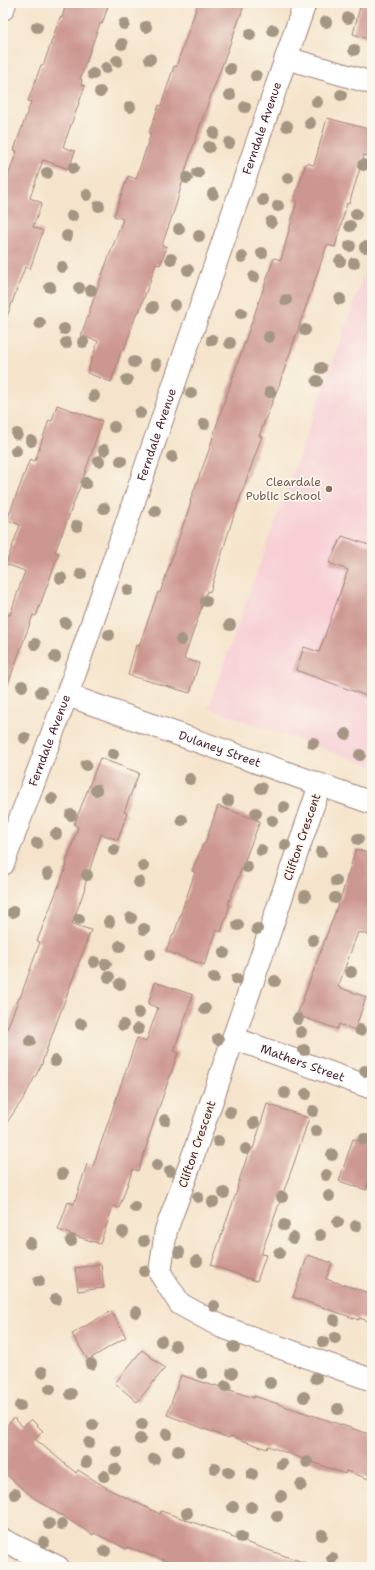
<svg xmlns="http://www.w3.org/2000/svg" width="375" height="1570" viewBox="0 0 375 1570" font-family="'Shantell Sans',sans-serif">
  <rect width="100%" height="100%" fill="#fbf7ec"/>
  <filter id="ink" filterUnits="userSpaceOnUse"><feTurbulence type="fractalNoise" baseFrequency=".025" numOctaves="2"/><feDisplacementMap in="SourceGraphic" scale="8" xChannelSelector="R" yChannelSelector="G"/><feConvolveMatrix kernelMatrix="1 2 1 2 8 2 1 2 1" color-interpolation-filters="sRGB"/></filter>
  <filter id="wash" filterUnits="userSpaceOnUse"><feTurbulence type="fractalNoise" baseFrequency=".012" numOctaves="4" result="noise"/><feDisplacementMap in="SourceGraphic" scale="16" xChannelSelector="R" yChannelSelector="G"/><feGaussianBlur stdDeviation="0.9" result="paint"/><feColorMatrix in="noise" values="0 0 0 0 0 0 0 0 0 0 0 0 0 0 0 0 0 1.4 0 .05"/><feComposite in="paint" operator="in"/></filter>
  <g filter="url(#wash)">
    <rect width="100%" height="100%" fill="#f5e4cb"/>
    <path fill="#f7cfd5" d="M366,269L372,271V766L208,708Z"/>
    <g id="blocks">
      <g fill="#cd9791">
        <path d="M66,3H109L102,24L100,23L80,79L82,80L81,84L85,86L63,147L75,151L69,169L43,160L30,198L42,203L33,227L43,231L30,269L25,267L5,322H3V190L17,151L14,150L31,102L28,101L41,65L43,66L60,17L62,18Z"/>
        <path d="M198,3H245L202,120L188,162L176,205L162,245L167,247L160,265L156,264L139,312H137L124,350L122,349L111,382L87,373L98,341L81,336L98,286L123,219L114,216L128,176L136,179L151,134L149,133L159,105L161,106L174,66L176,67Z"/>
        <path d="M361,3H372V40L353,34Z"/>
        <path d="M327,118L372,130V140L368,156L364,155L349,204L347,203L335,247L327,245L279,385L259,436H262L232,521L210,592L207,591L184,659L199,663L190,693L128,675L136,645L139,646L158,592L160,593L191,502L190,501L209,450L221,411L274,258L281,260L297,201L294,200L306,163L314,165Z"/>
        <path d="M57,405L102,421L84,476L55,552L59,553L36,616L33,615L5,692H3V613L10,615L25,571L6,564L20,525L7,520L30,459L35,461L49,420L52,421Z"/>
        <path d="M342,536L372,546V698L296,670L304,647L319,652L348,570L329,563Z"/>
        <path d="M100,758L139,773L124,812L127,813L118,840L101,834L84,888H85L72,924L91,930L42,1062H43L23,1099L3,1128V1039L19,998H20L40,942L37,941L67,865L66,864L78,827L74,825Z"/>
        <path d="M218,806L260,821L228,904L230,905L221,932L217,930L204,965L166,951L173,934H174L195,872L192,871L203,844H205Z"/>
        <path d="M356,849L372,854V936L358,932L338,987L366,997L355,1030L339,1024L337,1029L297,1015L342,894Z"/>
        <path d="M155,982L193,995L174,1051L178,1053L147,1142H148L138,1171L133,1169L119,1208L113,1206L100,1244L58,1230L68,1202L74,1204L87,1164L93,1166L137,1038L146,1042L158,1008L148,1004Z"/>
        <path d="M267,1104L309,1118L294,1163L261,1254L266,1255L257,1281L211,1265L238,1188L237,1187L250,1148L253,1149Z"/>
        <path d="M353,1139L372,1145V1172L366,1190L339,1181Z"/>
        <path d="M308,1255L332,1263L326,1279L372,1294V1322L359,1318V1320L293,1297Z"/>
        <path d="M101,1264L104,1288L78,1291L75,1268Z"/>
        <path d="M111,1311L126,1337L88,1360L72,1334Z"/>
        <path d="M142,1350L165,1368L137,1402L115,1383Z"/>
        <path d="M181,1375L214,1386L215,1385L254,1398V1396L372,1435V1480L346,1471L345,1474L268,1446L267,1449L230,1436L229,1438L167,1415Z"/>
        <path d="M14,1418L23,1427L31,1419L43,1431L35,1439L76,1473L78,1470L110,1490L160,1514L161,1511L232,1536L231,1537L308,1564V1567H183L127,1547V1549L94,1533L93,1535L34,1498L3,1472V1429Z"/>
      </g>
    </g>
  </g>
  <g filter="url(#ink)">
    <use href="#blocks" fill-opacity="0" stroke="#a0827b" stroke-width="1"/>
    <g fill="none" stroke-linecap="round" stroke-linejoin="round">
      <g stroke="#a0827b" stroke-width="24">
        <g id="minor">
          <path d="M3,9L5,3"/>
          <path d="M286,58L372,83"/>
          <path id="s1" d="M67,695L372,803"/>
          <path d="M320,785L185,1179L166,1230L160,1273L180,1304L222,1327L372,1380"/>
          <path id="s2" d="M3,864L75,673L305,3"/>
          <path id="s3" d="M233,1038L372,1088"/>
          <path d="M3,1540L58,1567"/>
        </g>
      </g>
      <use href="#minor" stroke="#fff" stroke-width="22"/>
    </g>
    <g fill="#a59684">
      <circle cx="348" cy="18" r="6"/>
      <circle cx="326" cy="22" r="6"/>
      <circle cx="124" cy="24" r="6"/>
      <circle cx="37" cy="27" r="6"/>
      <circle cx="146" cy="27" r="6"/>
      <circle cx="273" cy="30" r="6"/>
      <circle cx="250" cy="35" r="6"/>
      <circle cx="122" cy="44" r="6"/>
      <circle cx="354" cy="50" r="6"/>
      <circle cx="150" cy="59" r="6"/>
      <circle cx="117" cy="61" r="6"/>
      <circle cx="106" cy="68" r="6"/>
      <circle cx="230" cy="69" r="6"/>
      <circle cx="93" cy="74" r="6"/>
      <circle cx="256" cy="76" r="6"/>
      <circle cx="100" cy="92" r="6"/>
      <circle cx="230" cy="95" r="6"/>
      <circle cx="341" cy="95" r="6"/>
      <circle cx="317" cy="102" r="6"/>
      <circle cx="130" cy="107" r="6"/>
      <circle cx="245" cy="107" r="6"/>
      <circle cx="310" cy="123" r="6"/>
      <circle cx="287" cy="126" r="6"/>
      <circle cx="214" cy="133" r="6"/>
      <circle cx="229" cy="143" r="6"/>
      <circle cx="209" cy="147" r="6"/>
      <circle cx="363" cy="165" r="6"/>
      <circle cx="73" cy="168" r="6"/>
      <circle cx="47" cy="173" r="6"/>
      <circle cx="198" cy="173" r="6"/>
      <circle cx="187" cy="178" r="6"/>
      <circle cx="288" cy="178" r="6"/>
      <circle cx="213" cy="194" r="6"/>
      <circle cx="87" cy="195" r="6"/>
      <circle cx="263" cy="200" r="6"/>
      <circle cx="99" cy="206" r="6"/>
      <circle cx="278" cy="206" r="6"/>
      <circle cx="356" cy="214" r="6"/>
      <circle cx="72" cy="216" r="6"/>
      <circle cx="271" cy="222" r="6"/>
      <circle cx="350" cy="226" r="6"/>
      <circle cx="179" cy="229" r="6"/>
      <circle cx="67" cy="236" r="6"/>
      <circle cx="199" cy="236" r="6"/>
      <circle cx="350" cy="246" r="6"/>
      <circle cx="365" cy="247" r="6"/>
      <circle cx="262" cy="253" r="6"/>
      <circle cx="242" cy="257" r="6"/>
      <circle cx="171" cy="259" r="6"/>
      <circle cx="340" cy="261" r="6"/>
      <circle cx="354" cy="263" r="6"/>
      <circle cx="62" cy="267" r="6"/>
      <circle cx="188" cy="270" r="6"/>
      <circle cx="254" cy="277" r="6"/>
      <circle cx="50" cy="287" r="6"/>
      <circle cx="79" cy="288" r="6"/>
      <circle cx="91" cy="290" r="6"/>
      <circle cx="340" cy="299" r="6"/>
      <circle cx="286" cy="300" r="6"/>
      <circle cx="175" cy="305" r="6"/>
      <circle cx="153" cy="307" r="6"/>
      <circle cx="241" cy="313" r="6"/>
      <circle cx="40" cy="323" r="6"/>
      <circle cx="64" cy="329" r="6"/>
      <circle cx="305" cy="330" r="6"/>
      <circle cx="269" cy="337" r="6"/>
      <circle cx="212" cy="340" r="6"/>
      <circle cx="83" cy="342" r="6"/>
      <circle cx="66" cy="343" r="6"/>
      <circle cx="230" cy="343" r="6"/>
      <circle cx="134" cy="362" r="6"/>
      <circle cx="156" cy="364" r="6"/>
      <circle cx="321" cy="368" r="6"/>
      <circle cx="127" cy="380" r="6"/>
      <circle cx="317" cy="381" r="6"/>
      <circle cx="270" cy="392" r="6"/>
      <circle cx="191" cy="393" r="6"/>
      <circle cx="94" cy="396" r="6"/>
      <circle cx="140" cy="413" r="6"/>
      <circle cx="204" cy="424" r="6"/>
      <circle cx="114" cy="427" r="6"/>
      <circle cx="17" cy="434" r="6"/>
      <circle cx="31" cy="441" r="6"/>
      <circle cx="104" cy="450" r="6"/>
      <circle cx="16" cy="451" r="6"/>
      <circle cx="172" cy="457" r="6"/>
      <circle cx="99" cy="461" r="6"/>
      <circle cx="121" cy="461" r="6"/>
      <circle cx="86" cy="483" r="6"/>
      <circle cx="104" cy="508" r="6"/>
      <circle cx="155" cy="511" r="6"/>
      <circle cx="77" cy="526" r="6"/>
      <circle cx="81" cy="574" r="6"/>
      <circle cx="61" cy="578" r="6"/>
      <circle cx="128" cy="590" r="6"/>
      <circle cx="206" cy="601" r="6"/>
      <circle cx="65" cy="623" r="6"/>
      <circle cx="230" cy="625" r="6"/>
      <circle cx="109" cy="635" r="6"/>
      <circle cx="181" cy="640" r="6"/>
      <circle cx="35" cy="644" r="6"/>
      <circle cx="55" cy="657" r="6"/>
      <circle cx="22" cy="686" r="6"/>
      <circle cx="41" cy="692" r="6"/>
      <circle cx="346" cy="734" r="6"/>
      <circle cx="25" cy="738" r="6"/>
      <circle cx="313" cy="743" r="6"/>
      <circle cx="113" cy="754" r="6"/>
      <circle cx="360" cy="755" r="6"/>
      <circle cx="86" cy="765" r="6"/>
      <circle cx="190" cy="779" r="6"/>
      <circle cx="261" cy="788" r="6"/>
      <circle cx="96" cy="790" r="6"/>
      <circle cx="52" cy="799" r="6"/>
      <circle cx="228" cy="801" r="6"/>
      <circle cx="284" cy="807" r="6"/>
      <circle cx="256" cy="813" r="6"/>
      <circle cx="71" cy="815" r="6"/>
      <circle cx="182" cy="820" r="6"/>
      <circle cx="272" cy="821" r="6"/>
      <circle cx="56" cy="834" r="6"/>
      <circle cx="358" cy="839" r="6"/>
      <circle cx="37" cy="843" r="6"/>
      <circle cx="285" cy="845" r="6"/>
      <circle cx="114" cy="850" r="6"/>
      <circle cx="261" cy="850" r="6"/>
      <circle cx="321" cy="852" r="6"/>
      <circle cx="143" cy="866" r="6"/>
      <circle cx="247" cy="867" r="6"/>
      <circle cx="48" cy="874" r="6"/>
      <circle cx="87" cy="875" r="6"/>
      <circle cx="336" cy="881" r="6"/>
      <circle cx="139" cy="882" r="6"/>
      <circle cx="305" cy="896" r="6"/>
      <circle cx="335" cy="898" r="6"/>
      <circle cx="13" cy="912" r="6"/>
      <circle cx="131" cy="918" r="6"/>
      <circle cx="79" cy="919" r="6"/>
      <circle cx="109" cy="922" r="6"/>
      <circle cx="238" cy="925" r="6"/>
      <circle cx="144" cy="929" r="6"/>
      <circle cx="257" cy="929" r="6"/>
      <circle cx="313" cy="940" r="6"/>
      <circle cx="120" cy="946" r="6"/>
      <circle cx="224" cy="953" r="6"/>
      <circle cx="150" cy="954" r="6"/>
      <circle cx="94" cy="962" r="6"/>
      <circle cx="106" cy="964" r="6"/>
      <circle cx="351" cy="972" r="6"/>
      <circle cx="109" cy="977" r="6"/>
      <circle cx="214" cy="978" r="6"/>
      <circle cx="237" cy="979" r="6"/>
      <circle cx="275" cy="981" r="6"/>
      <circle cx="120" cy="984" r="6"/>
      <circle cx="205" cy="1009" r="6"/>
      <circle cx="139" cy="1013" r="6"/>
      <circle cx="298" cy="1019" r="6"/>
      <circle cx="81" cy="1024" r="6"/>
      <circle cx="123" cy="1025" r="6"/>
      <circle cx="138" cy="1029" r="6"/>
      <circle cx="360" cy="1030" r="6"/>
      <circle cx="301" cy="1032" r="6"/>
      <circle cx="218" cy="1039" r="6"/>
      <circle cx="30" cy="1041" r="6"/>
      <circle cx="304" cy="1050" r="6"/>
      <circle cx="55" cy="1061" r="6"/>
      <circle cx="365" cy="1071" r="6"/>
      <circle cx="285" cy="1093" r="6"/>
      <circle cx="306" cy="1094" r="6"/>
      <circle cx="313" cy="1111" r="6"/>
      <circle cx="230" cy="1112" r="6"/>
      <circle cx="165" cy="1120" r="6"/>
      <circle cx="254" cy="1123" r="6"/>
      <circle cx="316" cy="1131" r="6"/>
      <circle cx="364" cy="1139" r="6"/>
      <circle cx="218" cy="1141" r="6"/>
      <circle cx="246" cy="1149" r="6"/>
      <circle cx="332" cy="1155" r="6"/>
      <circle cx="157" cy="1165" r="6"/>
      <circle cx="170" cy="1171" r="6"/>
      <circle cx="62" cy="1174" r="6"/>
      <circle cx="326" cy="1175" r="6"/>
      <circle cx="224" cy="1193" r="6"/>
      <circle cx="329" cy="1196" r="6"/>
      <circle cx="198" cy="1197" r="6"/>
      <circle cx="282" cy="1197" r="6"/>
      <circle cx="213" cy="1202" r="6"/>
      <circle cx="135" cy="1207" r="6"/>
      <circle cx="338" cy="1222" r="6"/>
      <circle cx="284" cy="1225" r="6"/>
      <circle cx="356" cy="1226" r="6"/>
      <circle cx="123" cy="1232" r="6"/>
      <circle cx="320" cy="1235" r="6"/>
      <circle cx="293" cy="1238" r="6"/>
      <circle cx="71" cy="1241" r="6"/>
      <circle cx="144" cy="1241" r="6"/>
      <circle cx="30" cy="1243" r="6"/>
      <circle cx="179" cy="1252" r="6"/>
      <circle cx="279" cy="1253" r="6"/>
      <circle cx="197" cy="1261" r="6"/>
      <circle cx="144" cy="1271" r="6"/>
      <circle cx="39" cy="1281" r="6"/>
      <circle cx="56" cy="1299" r="6"/>
      <circle cx="214" cy="1306" r="6"/>
      <circle cx="136" cy="1312" r="6"/>
      <circle cx="334" cy="1320" r="6"/>
      <circle cx="335" cy="1338" r="6"/>
      <circle cx="161" cy="1341" r="6"/>
      <circle cx="323" cy="1342" r="6"/>
      <circle cx="175" cy="1346" r="6"/>
      <circle cx="234" cy="1347" r="6"/>
      <circle cx="91" cy="1364" r="6"/>
      <circle cx="42" cy="1372" r="6"/>
      <circle cx="202" cy="1373" r="6"/>
      <circle cx="232" cy="1373" r="6"/>
      <circle cx="316" cy="1378" r="6"/>
      <circle cx="270" cy="1383" r="6"/>
      <circle cx="226" cy="1386" r="6"/>
      <circle cx="50" cy="1389" r="6"/>
      <circle cx="71" cy="1394" r="6"/>
      <circle cx="304" cy="1397" r="6"/>
      <circle cx="20" cy="1406" r="6"/>
      <circle cx="338" cy="1409" r="6"/>
      <circle cx="142" cy="1424" r="6"/>
      <circle cx="93" cy="1425" r="6"/>
      <circle cx="167" cy="1434" r="6"/>
      <circle cx="140" cy="1439" r="6"/>
      <circle cx="89" cy="1443" r="6"/>
      <circle cx="178" cy="1451" r="6"/>
      <circle cx="117" cy="1452" r="6"/>
      <circle cx="154" cy="1459" r="6"/>
      <circle cx="86" cy="1462" r="6"/>
      <circle cx="307" cy="1462" r="6"/>
      <circle cx="282" cy="1464" r="6"/>
      <circle cx="215" cy="1468" r="6"/>
      <circle cx="115" cy="1469" r="6"/>
      <circle cx="229" cy="1472" r="6"/>
      <circle cx="252" cy="1474" r="6"/>
      <circle cx="104" cy="1476" r="6"/>
      <circle cx="301" cy="1485" r="6"/>
      <circle cx="15" cy="1494" r="6"/>
      <circle cx="281" cy="1496" r="6"/>
      <circle cx="233" cy="1507" r="6"/>
      <circle cx="251" cy="1507" r="6"/>
      <circle cx="187" cy="1513" r="6"/>
      <circle cx="277" cy="1516" r="6"/>
      <circle cx="49" cy="1524" r="6"/>
      <circle cx="62" cy="1524" r="6"/>
      <circle cx="322" cy="1535" r="6"/>
      <circle cx="241" cy="1537" r="6"/>
      <circle cx="44" cy="1542" r="6"/>
      <circle cx="105" cy="1551" r="6"/>
      <circle cx="332" cy="1558" r="6"/>
    </g>
  </g>
  <circle fill="#8d6e63" stroke="#fbf7ec" stroke-width="1.5" cx="329" cy="489" r="4"/>
  <g text-anchor="middle" dominant-baseline="central" stroke-width="3.5" stroke-linejoin="round" paint-order="stroke">
    <g font-size="12" fill="#4a1f2b" stroke="#fbf7ec">
      <text stroke="none"><textPath href="#s2" startOffset="780">Ferndale Avenue</textPath></text>
      <text stroke="none"><textPath href="#s2" startOffset="456">Ferndale Avenue</textPath></text>
      <text stroke="none"><textPath href="#s2" startOffset="132">Ferndale Avenue</textPath></text>
      <text stroke="none"><textPath href="#s1" startOffset="162">Dulaney Street</textPath></text>
      <text transform="translate(302 837) rotate(-71)">Clifton Crescent</text>
      <text stroke="none"><textPath href="#s3" startOffset="74">Mathers Street</textPath></text>
      <text transform="translate(197 1144) rotate(-71)">Clifton Crescent</text>
    </g>
    <g font-size="12" fill="#785e54" stroke="#fbf7ec" text-anchor="end">
      <text x="321" y="482">Cleardale<tspan x="321" dy="14">Public School</tspan></text>
    </g>
  </g>
  <rect width="375" height="1570" fill="none" stroke="#fbf7ec" stroke-width="16"/>
</svg>
